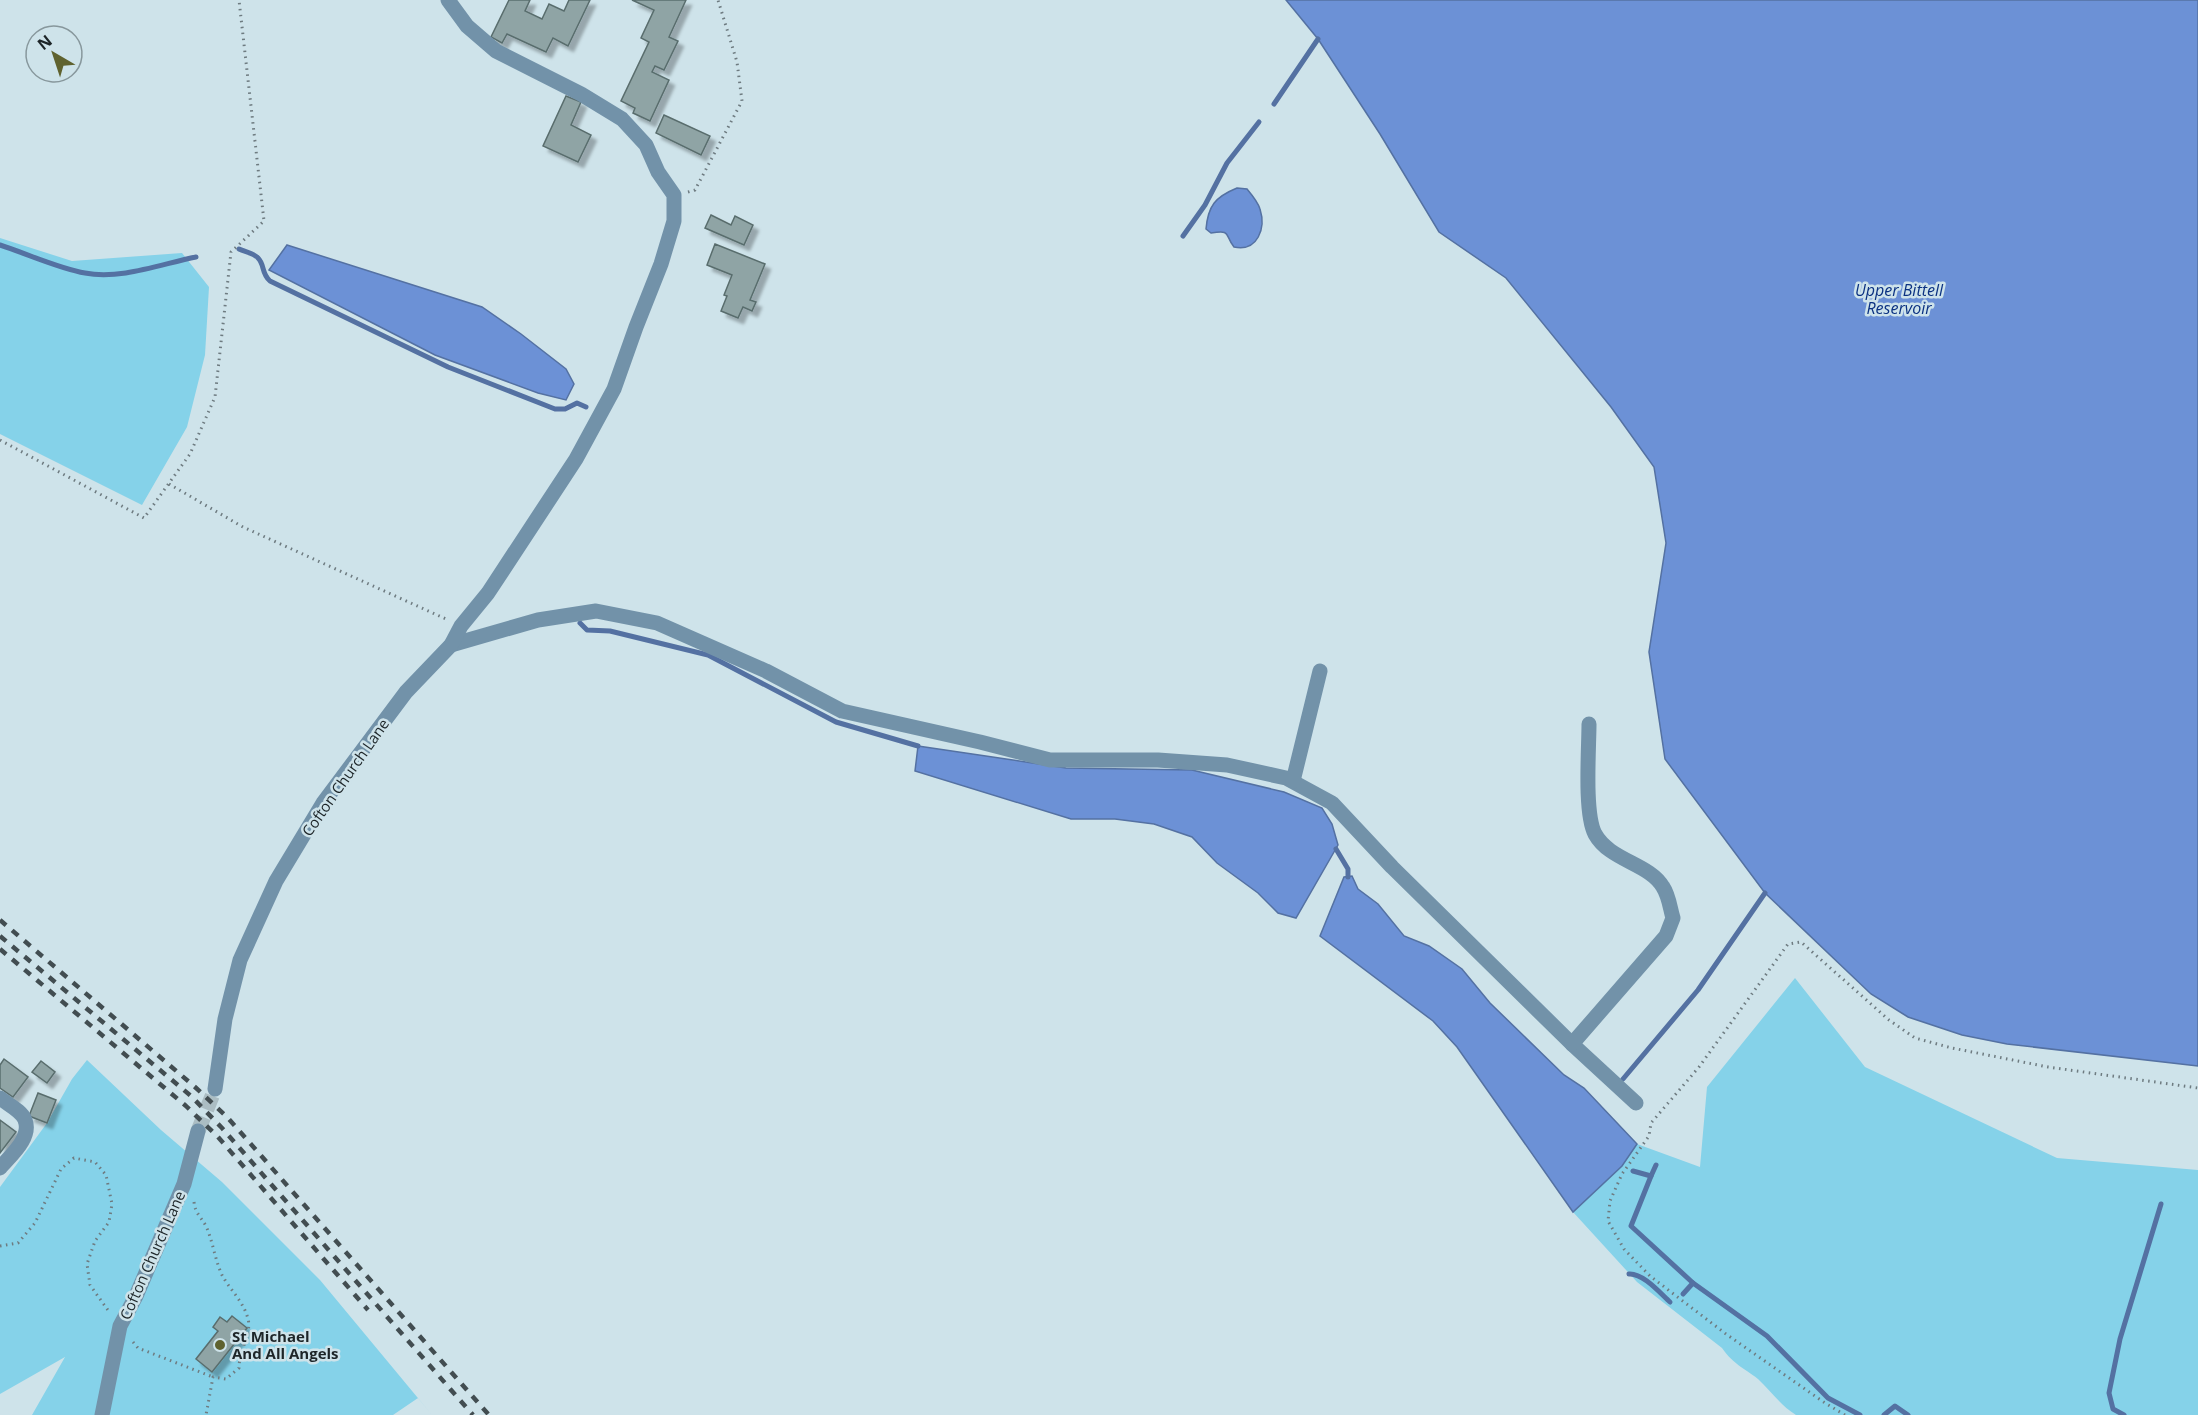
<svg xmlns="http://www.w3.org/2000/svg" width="2198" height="1415" viewBox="0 0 2198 1415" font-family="'Open Sans',sans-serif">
  <defs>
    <filter id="shadow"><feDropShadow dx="5.5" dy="5.5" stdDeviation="1.5" flood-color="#0004"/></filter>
  </defs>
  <rect width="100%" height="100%" fill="#cee3ea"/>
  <g fill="#85d2e9">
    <path d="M0,238L72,261L182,253L209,287L205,355L187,427L142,505L0,434Z"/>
    <path d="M1795,978L1865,1067L2057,1158L2198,1170V1415H1796C1780,1405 1771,1391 1758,1379C1743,1367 1734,1365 1722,1348L1637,1282L1573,1212L1622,1166L1637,1144L1700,1167L1707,1087Z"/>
    <path d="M87,1060L161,1130L222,1182L320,1280L432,1415L418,1398L393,1415H32L65,1357L0,1394V1187L47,1123L72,1079Z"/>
  </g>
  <g fill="#6c91d6" stroke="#5471a2" stroke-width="1.5">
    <path d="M1286,0H2198V1066L2007,1044L1962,1035L1908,1017L1871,994L1765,893L1665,759L1649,652L1666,543L1654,467L1611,407L1506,278L1439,232L1380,134L1318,39Z"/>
    <path d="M1237,188L1247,189C1252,195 1258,202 1260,209C1266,228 1258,252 1234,247C1224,234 1232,230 1211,233L1206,229C1208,206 1215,197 1237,188Z"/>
    <path d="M287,245L482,307L521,334L566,369L574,384L566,400L538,393L435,355L269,270Z"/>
    <path d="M918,746L1066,768L1192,770L1284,792L1322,808L1332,824L1338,845L1296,918L1278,913L1258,893L1217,863L1192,837L1154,824L1115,819H1071L915,771Z"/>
    <path d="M1352,876L1358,889L1378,904L1404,936L1429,946L1462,969L1490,1003L1564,1075L1584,1088L1637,1144L1622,1166L1573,1212L1457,1047L1433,1021L1320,936L1344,877Z"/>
  </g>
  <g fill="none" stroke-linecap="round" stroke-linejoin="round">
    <g stroke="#5471a2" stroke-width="5">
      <path d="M1274,104L1318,39"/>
      <path d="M1183,236L1205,205L1227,163L1259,122"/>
      <path d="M0,245C25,253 60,269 85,273C120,280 161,264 196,257"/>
      <path d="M239,249C245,252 254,253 258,258C265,265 261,273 270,281L448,367L555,409H565L577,403L586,407"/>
      <path d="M580,623L587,630L610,631L708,655L836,722L918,746"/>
      <path d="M1336,849L1348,869V877"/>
      <path d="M1623,1079L1698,990L1765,893"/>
      <path d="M1633,1171L1651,1176L1631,1226L1693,1283L1767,1336L1828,1398L1860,1415"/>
      <path d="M1651,1176L1656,1165"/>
      <path d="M1629,1274C1643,1273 1660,1293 1670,1302"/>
      <path d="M1683,1294L1693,1283"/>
      <path d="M1884,1415L1895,1406L1908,1415"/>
      <path d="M2124,1415L2113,1409L2109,1393L2120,1339L2161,1204"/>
    </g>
  </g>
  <g fill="#8fa4a5" stroke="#596d6d" stroke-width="1.5" filter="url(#shadow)">
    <path d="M509,0H530L525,11L542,19L549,4L564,11L569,0H590L568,46L553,38L546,52L507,34L502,43L491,37Z"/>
    <path d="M632,0H686L669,37L678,41L664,70L655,66L652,72L669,80L650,121L633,113L635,108L621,101L649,42L641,38L654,10Z"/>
    <path d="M566,96L581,102L571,125L591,135L578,162L543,146Z"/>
    <path d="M664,115L710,136L701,155L656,133Z"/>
    <path d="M711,215L731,225L735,216L753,225L744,245L705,228Z"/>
    <path d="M715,244L765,264L750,300L756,302L752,311L743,307L738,318L721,311L727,296L724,295L732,275L707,265Z"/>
    <path d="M4,1059L28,1077L13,1097L0,1088V1065Z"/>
    <path d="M41,1061L55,1072L47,1083L32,1072Z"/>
    <path d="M38,1093L56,1100L47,1123L29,1116Z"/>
    <path d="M0,1120L16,1132L0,1153Z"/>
    <path d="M232,1316L247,1328L212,1372L196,1359L218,1331L213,1327L220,1317L227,1322Z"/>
  </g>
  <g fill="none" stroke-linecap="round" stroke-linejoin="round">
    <path stroke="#abbdc3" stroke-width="15" stroke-dasharray="15 8" stroke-linecap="butt" d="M198,1131L215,1089"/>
    <g stroke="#6e7b80" stroke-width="3" stroke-dasharray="1.5 4.5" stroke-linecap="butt">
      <path d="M688,192L695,190L742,101L737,62L718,0"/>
      <path d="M0,440L144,518L190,454L215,397L231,252L264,221L239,0"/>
      <path d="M169,484L243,527L446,619"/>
      <path d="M194,1202C195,1213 201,1217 206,1226C213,1242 215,1260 222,1275C230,1290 244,1302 248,1319C252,1332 239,1351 239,1368L226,1379L213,1377L206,1415"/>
      <path d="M0,1246L18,1243L35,1223L61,1169L74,1158L95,1162L106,1175L112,1204L109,1222L95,1241L87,1264L90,1285L110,1313"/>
      <path d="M133,1342L138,1348L213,1377"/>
      <path d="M1845,1415L1825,1403L1726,1334L1650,1276L1624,1249L1608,1221L1610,1201L1622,1174L1649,1136L1651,1123L1699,1067L1788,944L1801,942L1889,1020L1915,1038L1952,1048L2048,1067L2198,1088"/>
    </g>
    <g stroke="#7292a9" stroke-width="15">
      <path d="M451,645L538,620L596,611L657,623L766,671L842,711L980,742L1050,760H1158L1227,765L1286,778L1332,803L1392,867L1572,1044L1636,1103"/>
      <path d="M1293,781L1320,671"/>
      <path d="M1572,1044L1666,936L1673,918C1670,908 1669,896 1663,887C1649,863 1610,861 1595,834C1584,813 1589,749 1589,724"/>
      <path d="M215,1089L225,1019L240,960L276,881L323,803L406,692L451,645L461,626L488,593L576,459L614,389L636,327L661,264L674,221V195L658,172L646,145L622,119L581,94L496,51L467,26L448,0"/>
      <path d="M0,1098C7,1104 22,1111 25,1120C32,1138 10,1156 0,1168"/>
      <path d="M102,1415L120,1326L136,1296L184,1184L198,1131"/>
    </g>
    <g stroke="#424d51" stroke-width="4.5" stroke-dasharray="8 8" stroke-linecap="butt">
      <path d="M0,920L195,1087L227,1117L489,1415"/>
      <path d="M0,936L191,1096L222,1128L473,1415"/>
      <path d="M0,949L186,1106L218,1137L368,1310"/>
    </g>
  </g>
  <circle fill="#5f622f" stroke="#cee3ea" stroke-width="2" cx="220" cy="1345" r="6"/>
  <g text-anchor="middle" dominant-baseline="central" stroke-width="5" stroke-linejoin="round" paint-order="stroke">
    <g font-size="15" fill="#1d2528" stroke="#cee3ea">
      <text transform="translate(345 777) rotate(-55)">Cofton Church Lane</text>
      <text transform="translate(152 1255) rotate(-66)">Cofton Church Lane</text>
    </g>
    <g font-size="15" font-weight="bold" fill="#1d2528" stroke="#cee3ea" text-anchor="start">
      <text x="232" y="1336">St Michael<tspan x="232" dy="17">And All Angels</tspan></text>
    </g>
    <g font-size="16" font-style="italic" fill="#0a3181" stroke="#cee3ea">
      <text x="1899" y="290">Upper Bittell<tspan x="1899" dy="18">Reservoir</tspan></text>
    </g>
  </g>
  <g transform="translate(54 54) rotate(321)"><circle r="28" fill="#cee3ea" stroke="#87979c" stroke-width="1.5"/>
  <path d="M0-4.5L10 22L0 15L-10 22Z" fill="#5f622f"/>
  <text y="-9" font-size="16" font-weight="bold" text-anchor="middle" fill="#1d2528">N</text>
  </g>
</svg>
